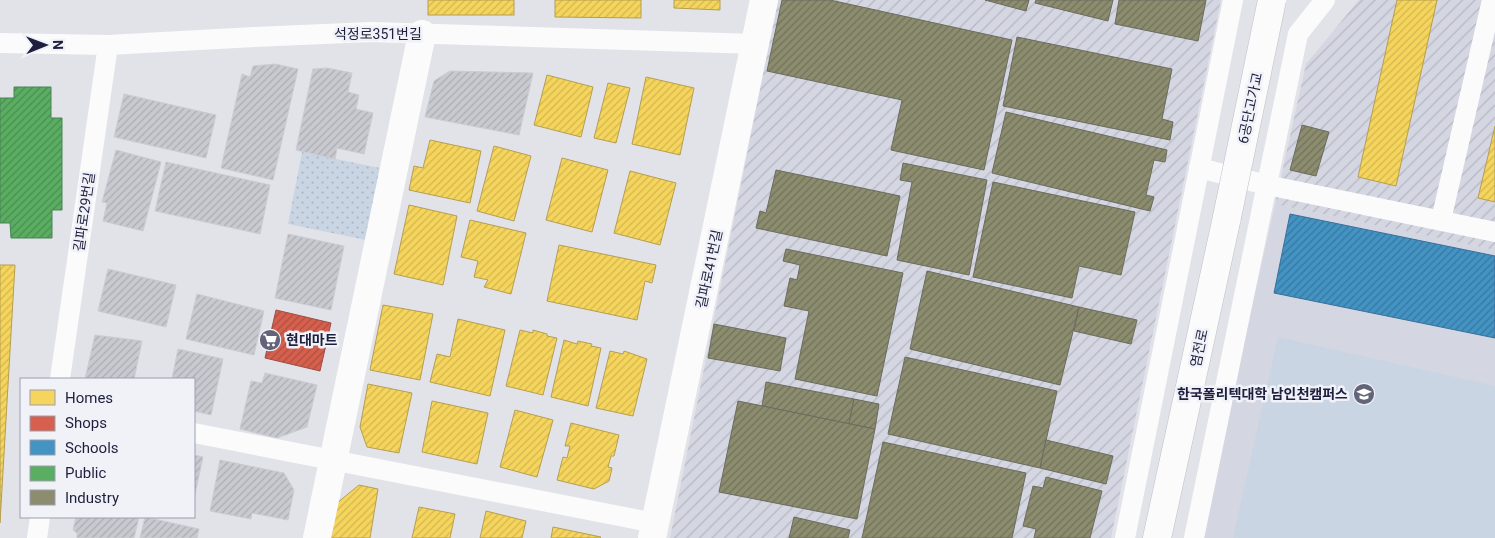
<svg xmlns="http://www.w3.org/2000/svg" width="1495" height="538" viewBox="0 0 1495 538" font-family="Roboto,'Noto Sans KR',sans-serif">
  <defs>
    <pattern id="industrial-furrows" width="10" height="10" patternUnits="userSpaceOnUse" patternTransform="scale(1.25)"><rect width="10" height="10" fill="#d4d6e1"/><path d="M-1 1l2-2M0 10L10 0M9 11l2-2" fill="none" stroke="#b6b7c2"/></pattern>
    <pattern id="park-dots" width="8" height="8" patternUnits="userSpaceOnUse" patternTransform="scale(1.25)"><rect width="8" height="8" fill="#cad5e4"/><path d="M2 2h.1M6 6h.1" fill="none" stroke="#adb6c5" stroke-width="1.8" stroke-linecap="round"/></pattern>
    <pattern id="homes-hatch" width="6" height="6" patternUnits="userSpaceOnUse" patternTransform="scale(1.25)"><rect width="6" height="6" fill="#f6d55c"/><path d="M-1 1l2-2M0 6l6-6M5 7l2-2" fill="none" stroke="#d2b651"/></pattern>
    <pattern id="shops-hatch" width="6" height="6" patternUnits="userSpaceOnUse" patternTransform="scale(1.25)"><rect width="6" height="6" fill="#d6604d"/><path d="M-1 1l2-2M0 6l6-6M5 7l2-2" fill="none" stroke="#ad4f41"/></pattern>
    <pattern id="schools-hatch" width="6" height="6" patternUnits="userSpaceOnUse" patternTransform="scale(1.25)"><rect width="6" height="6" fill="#4393c3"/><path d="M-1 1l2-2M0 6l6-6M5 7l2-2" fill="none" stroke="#3777a0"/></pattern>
    <pattern id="public-hatch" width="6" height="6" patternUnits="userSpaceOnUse" patternTransform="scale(1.25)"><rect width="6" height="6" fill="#5aae61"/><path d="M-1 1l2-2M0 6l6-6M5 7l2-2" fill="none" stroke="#4a8d51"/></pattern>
    <pattern id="industry-hatch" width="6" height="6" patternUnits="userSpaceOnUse" patternTransform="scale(1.25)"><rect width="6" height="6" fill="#8c8c6e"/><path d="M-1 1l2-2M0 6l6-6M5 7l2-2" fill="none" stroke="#72725c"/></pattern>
    <pattern id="building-hatch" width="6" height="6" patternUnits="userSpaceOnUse" patternTransform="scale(1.25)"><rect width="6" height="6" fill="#c9cad0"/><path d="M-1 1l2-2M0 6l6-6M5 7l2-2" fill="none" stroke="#acadb4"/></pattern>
  </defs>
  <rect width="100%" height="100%" fill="#e2e3e9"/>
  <path fill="#d4d6e1" d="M1275,204L1495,250V538H1200Z"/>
  <g fill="url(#industrial-furrows)">
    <path d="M778,0H1221L1111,538H670Z"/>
    <path d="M1359,0H1495V250L1275,204L1306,64Z"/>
  </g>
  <path fill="#cad5e4" d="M1278,337L1495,386V538H1233Z"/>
  <path fill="url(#park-dots)" d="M302,152L380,168L366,240L288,224Z"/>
  <g fill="url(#homes-hatch)" stroke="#b59e53">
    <rect x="428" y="0" width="86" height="15"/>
    <path d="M555,0H641V18L555,17Z"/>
    <path d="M674,0H720V10L674,8Z"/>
    <path d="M1397,0H1437L1396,186L1358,177Z"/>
    <path d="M547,75L593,87L581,137L534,125Z"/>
    <path d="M646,77L694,88L680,155L632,144Z"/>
    <path d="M608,83L630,88L616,143L594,138Z"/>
    <path d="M1495,126V202L1478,198Z"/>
    <path d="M430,140L481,151L470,203L409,190L414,166L423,168Z"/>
    <path d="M494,146L531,156L514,221L477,211Z"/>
    <path d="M562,158L608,170L592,232L546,220Z"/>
    <path d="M630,171L676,183L660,245L614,233Z"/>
    <path d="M409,205L457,216L443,285L394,274Z"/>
    <path d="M470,220L526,233L511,294L484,287L488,280L474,277L478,261L461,257Z"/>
    <path d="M559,245L656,265L652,283L645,281L637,320L547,301Z"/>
    <path d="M0,265H15L0,523Z"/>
    <path d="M383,305L433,314L420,380L370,370Z"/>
    <path d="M458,319L505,330L490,396L430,382L437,354L450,357Z"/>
    <path d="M520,330L533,333V330L547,334V336L557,338L543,395L506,386Z"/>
    <path d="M564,340L577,344L578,341L592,344L591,346L601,348L588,406L551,397Z"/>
    <path d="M610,351L623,354L624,351L647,359L633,416L596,408Z"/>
    <path d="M368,384L412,393L399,453L367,447L360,427Z"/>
    <path d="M432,401L488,413L477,464L422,452Z"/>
    <path d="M515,410L553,420L537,477L500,467Z"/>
    <path d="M571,423L619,435L614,456H611L608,467L612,468L609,481L594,489L557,480L563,457L567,458L570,446H565Z"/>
    <path d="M359,485L378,489L370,538H331L337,503Z"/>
    <path d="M419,507L455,514L450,538H412Z"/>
    <path d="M486,511L526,521L522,538H480Z"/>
    <path d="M553,527L601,537L600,538H551Z"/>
  </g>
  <path fill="url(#shops-hatch)" stroke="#9f4c48" d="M276,310L331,323L320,371L265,358Z"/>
  <path fill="url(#schools-hatch)" stroke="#38709b" d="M1290,214L1495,256V338L1274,293Z"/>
  <path fill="url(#public-hatch)" stroke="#488356" d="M14,87H51V118H62V210H52V238H11L10,223H0V98H14Z"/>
  <g fill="url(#industry-hatch)" stroke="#6b6b60">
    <path d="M782,0H830L1012,40L984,170L891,150L902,100L767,71Z"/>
    <path d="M985,0H1029L1026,11Z"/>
    <path d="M1036,0H1113L1108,21L1035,3Z"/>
    <path d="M1119,0H1206L1198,41L1115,24Z"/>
    <path d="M1017,37L1172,69L1162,119L1173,122L1170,140L1003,106Z"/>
    <path d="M1006,112L1167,150L1165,162L1154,160L1146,195L1154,197L1150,211L992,173Z"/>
    <path d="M1302,125L1329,132L1316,176L1290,170Z"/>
    <path d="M903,163L987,180L969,275L897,260L912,182L900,180Z"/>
    <path d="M776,170L900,196L887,256L756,228L760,211L766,213Z"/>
    <path d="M993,182L1135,212L1121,275L1079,266L1072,298L973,277Z"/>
    <path d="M786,249L903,273L877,396L795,379L809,311L784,306L790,278L797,280L800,265L783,261Z"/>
    <path d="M927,271L1079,307L1060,385L910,349Z"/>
    <path d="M1079,307L1137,320L1131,344L1074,331Z"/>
    <path d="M714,324L786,338L780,371L708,358Z"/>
    <path d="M905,357L1057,391L1040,468L888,434Z"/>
    <path d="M766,382L854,399L849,424L762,406Z"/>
    <path d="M854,399L879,404L875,429L849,424Z"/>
    <path d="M738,401L875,429L857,519L719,492Z"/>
    <path d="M1046,440L1113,456L1106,484L1040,468Z"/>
    <path d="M883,442L1026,473L1012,538H862Z"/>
    <path d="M1046,477L1102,491L1090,538H1034L1036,529L1023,526L1033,486L1043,488Z"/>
    <path d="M794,517L850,530L848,538H789Z"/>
  </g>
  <g fill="url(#building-hatch)" stroke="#cbccd2">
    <path d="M275,64L298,69L273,180L221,168L242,74L250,77L253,66Z"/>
    <path d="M327,68L352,73L348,92L359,95L356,109L373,113L364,154L337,148L335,159L296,150L313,69Z"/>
    <path d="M450,71L533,73L519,135L425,117L434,81Z"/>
    <path d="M124,94L216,115L206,158L114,137Z"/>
    <path d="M116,150L161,162L143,231L103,221L107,203L102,202Z"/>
    <path d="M166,162L270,185L260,234L155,211Z"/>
    <path d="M288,234L344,246L331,310L275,298Z"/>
    <path d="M108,269L176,285L166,327L98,311Z"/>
    <path d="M197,294L264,311L254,355L186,339Z"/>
    <path d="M95,335L142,341L134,379H85Z"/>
    <path d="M178,349L223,359L211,415L194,411V379H172Z"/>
    <path d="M265,373L317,385L307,427L277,438L240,429L251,381L262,383Z"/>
    <path d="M194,455L203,457L194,499Z"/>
    <path d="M220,460L284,473L294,490L288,520L252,513L251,519L210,511Z"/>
    <path d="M76,517H139L134,538H77V533L73,530Z"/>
    <path d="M145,517L199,529L197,538H140Z"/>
  </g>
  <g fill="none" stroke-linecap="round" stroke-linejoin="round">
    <g stroke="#bfbfc9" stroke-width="29">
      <path id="secondary" d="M1157,538L1227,217"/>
    </g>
    <g stroke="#fbfbfc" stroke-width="20">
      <path d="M0,43L108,45L254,37L371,32L756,44"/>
      <path d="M1199,168L1267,185L1495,232"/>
      <path d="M1441,220L1492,0"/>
      <path d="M60,379L108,45"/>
      <path d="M194,433L655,523"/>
      <path d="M37,538L40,517"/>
      <path d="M1125,538L1233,0"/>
      <path d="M1194,538L1298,34L1325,0"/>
    </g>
    <g stroke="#fbfbfc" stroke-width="28">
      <path d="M317,538L422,34"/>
      <path d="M652,538L764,0"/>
    </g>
    <use href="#secondary" stroke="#fbfbfc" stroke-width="28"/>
    <g stroke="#bfbfc9" stroke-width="29" stroke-linecap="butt">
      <path id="secondary-bridge" d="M1227,217L1272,0"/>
    </g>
    <use href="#secondary-bridge" stroke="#fbfbfc" stroke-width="28"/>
  </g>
  <defs>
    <g id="supermarket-disc" transform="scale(1.125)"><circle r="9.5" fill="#63647a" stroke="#f0f2f8"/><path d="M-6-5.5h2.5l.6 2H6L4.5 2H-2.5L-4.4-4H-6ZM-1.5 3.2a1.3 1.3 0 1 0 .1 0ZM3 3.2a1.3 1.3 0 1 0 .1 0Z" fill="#fff"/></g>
    <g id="university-disc" transform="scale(1.125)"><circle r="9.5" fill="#63647a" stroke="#f0f2f8"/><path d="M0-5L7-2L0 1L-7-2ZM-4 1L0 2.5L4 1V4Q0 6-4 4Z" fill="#fff"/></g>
  </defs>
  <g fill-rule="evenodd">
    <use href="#supermarket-disc" x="270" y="340"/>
    <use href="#university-disc" x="1364" y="394"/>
  </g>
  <g text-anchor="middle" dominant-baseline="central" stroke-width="5" stroke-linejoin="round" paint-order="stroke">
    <g font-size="14" fill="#1e1f3e" stroke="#f0f2f8">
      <text x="378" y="34">석정로351번길</text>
      <text transform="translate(1250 108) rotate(-78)">6공단고가교</text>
      <text transform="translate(84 212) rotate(-82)">길파로29번길</text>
      <text transform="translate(709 269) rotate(-78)">길파로41번길</text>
      <text transform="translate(1199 348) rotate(-78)">염전로</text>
    </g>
    <g font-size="14" font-weight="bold" fill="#1e1f3e" stroke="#f0f2f8" text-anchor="start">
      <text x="286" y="340">현대마트</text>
      <text x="1348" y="394" text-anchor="end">한국폴리텍대학 남인천캠퍼스</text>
    </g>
  </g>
  <rect x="20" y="378" width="175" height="140" fill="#f0f2f8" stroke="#9c9eae"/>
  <rect x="30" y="390" width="25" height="15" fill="#f6d55c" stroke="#9c9eae"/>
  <text x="65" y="403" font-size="15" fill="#1e1f3e">Homes</text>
  <rect x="30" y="416" width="25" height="15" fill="#d6604d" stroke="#9c9eae"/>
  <text x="65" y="428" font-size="15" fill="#1e1f3e">Shops</text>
  <rect x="30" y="440" width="25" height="15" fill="#4393c3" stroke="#9c9eae"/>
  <text x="65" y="453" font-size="15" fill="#1e1f3e">Schools</text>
  <rect x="30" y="466" width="25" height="15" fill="#5aae61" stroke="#9c9eae"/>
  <text x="65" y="478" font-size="15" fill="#1e1f3e">Public</text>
  <rect x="30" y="490" width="25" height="15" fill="#8c8c6e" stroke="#9c9eae"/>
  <text x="65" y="503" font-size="15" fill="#1e1f3e">Industry</text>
  <g transform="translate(45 45) rotate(89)" stroke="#f0f2f8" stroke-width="4" paint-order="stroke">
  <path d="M0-4L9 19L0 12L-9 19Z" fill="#1e1f3e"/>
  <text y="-8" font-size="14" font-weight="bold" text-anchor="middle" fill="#1e1f3e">N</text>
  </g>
</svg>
